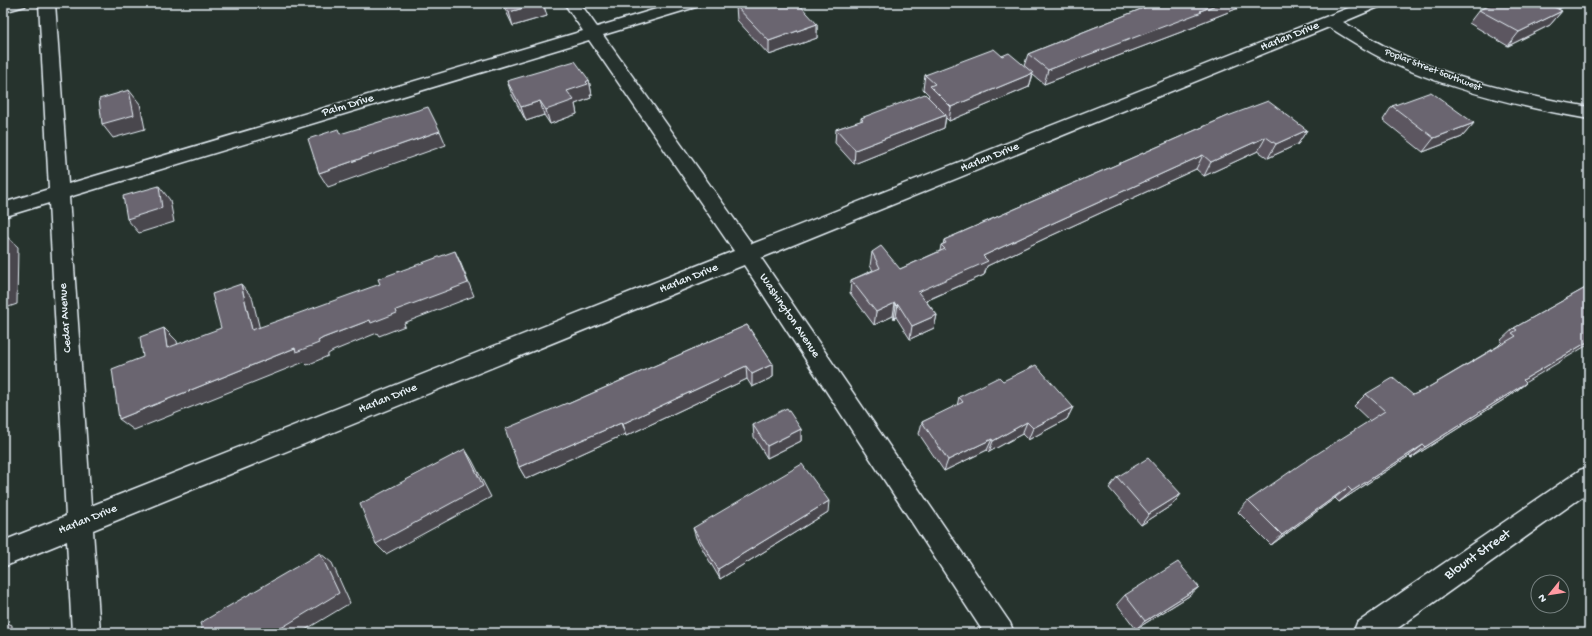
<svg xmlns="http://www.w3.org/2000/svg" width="1592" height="636" viewBox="0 0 1592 636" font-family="'Gochi Hand',sans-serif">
  <rect width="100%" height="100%" fill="#26332d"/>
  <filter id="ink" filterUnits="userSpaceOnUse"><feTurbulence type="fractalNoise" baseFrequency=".025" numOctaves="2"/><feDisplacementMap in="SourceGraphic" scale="8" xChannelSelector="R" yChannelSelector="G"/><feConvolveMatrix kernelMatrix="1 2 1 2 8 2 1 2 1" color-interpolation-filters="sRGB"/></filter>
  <g filter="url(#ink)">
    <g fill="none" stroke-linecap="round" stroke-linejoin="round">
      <g stroke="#e8f1f8" stroke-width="3">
        <g id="street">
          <path d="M39,3H55L68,184L583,31L564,3H580L597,27L676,3H701L699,6L603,35L752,244L1361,3H1383L1381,6L1343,22C1359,31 1374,41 1390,49C1453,80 1521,95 1589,107V119C1520,107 1451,90 1387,61C1367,51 1348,39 1329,27L761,258L1010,623L1014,633H984L744,265L93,530L100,633H72L67,541L3,567V541L66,516L49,203L3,217V203L49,189ZM589,40L734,251L91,506L69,197Z"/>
          <path d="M1589,467V492L1391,633H1353L1357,623L1580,470Z"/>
        </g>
      </g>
      <g stroke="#e8f1f8" stroke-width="3">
        <path id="secondary" d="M3,3H27L25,6L3,12Z"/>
      </g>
      <use href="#street" fill="#26332d" fill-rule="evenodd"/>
      <use href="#secondary" fill="#26332d" fill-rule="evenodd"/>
    </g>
    <g fill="#5b5760" stroke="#e8f1f8">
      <path d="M502,3H543L547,16L513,26Z"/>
      <path d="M864,3H882L868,8Z"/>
      <path d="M1156,3H1251L1198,24L1197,26L1044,84L1033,75L1029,87L949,121L946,118L944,128L854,164L835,143L836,129L861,121V118L928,97L929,95L923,89L925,75L1002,56L1024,66L1028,54Z"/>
      <path d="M1571,3L1558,9L1562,11L1550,25L1508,46L1469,23L1479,10Z"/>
      <path d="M736,6L817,24V38L769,55L737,20Z"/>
      <path d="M589,80L592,95H590L591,98L575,104L577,114L550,124L544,115L526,121L512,95L507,81Z"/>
      <path d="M1392,106L1474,123L1462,137L1423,152L1383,120Z"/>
      <path d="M1228,116L1307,130L1298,144L1268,158L1258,151L1204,176L1196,169L1046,238L987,266L984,275L926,301L937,315L934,328L910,339L896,317L894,319L893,316L874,325L850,293L851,280L873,270L870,266L872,252L900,269L940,251L941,245H943L944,240Z"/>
      <path d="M1589,286L1525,382L1526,383L1511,395L1411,458L1409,456L1339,502L1335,498L1271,545L1238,512L1248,501L1370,421L1354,406L1366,394L1413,395L1424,390L1498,346L1502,342L1500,341L1514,328Z"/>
      <path d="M747,325L773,364V377L752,387L747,379L626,436L625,434L526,479L519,467L568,404Z"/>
      <path d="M1003,381L1073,407L1067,419L1028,440L1022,434L989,452L987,450L944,471L919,434L922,422L957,406L959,397Z"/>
      <path d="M753,425L801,429V441L767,458L754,437Z"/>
      <path d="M1117,477L1181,494L1172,505L1141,525L1109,488Z"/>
      <path d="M828,512L720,579L696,538L693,528Z"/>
      <path d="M1125,595L1189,596L1136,629L1117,604Z"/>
    </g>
    <g fill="#4a474e" stroke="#e8f1f8">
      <path d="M542,3H543L547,16L513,26L509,12Z"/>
      <path d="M868,3H882L868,8Z"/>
      <path d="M1221,3H1251L1198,24L1197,26L1044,84L1048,70Z"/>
      <path d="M1551,3H1571L1537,18L1548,4Z"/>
      <path d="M1562,11L1550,25L1508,46L1519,32Z"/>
      <path d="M817,24V38L769,55V41Z"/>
      <path d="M1033,73L1029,87L949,121L951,107Z"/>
      <path d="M589,80L592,95H590L591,98L575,104L577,114L550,124L546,110L567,91Z"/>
      <path d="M129,90L140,104L145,129L113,138L102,124Z"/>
      <path d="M540,101L544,115L526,121L521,107Z"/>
      <path d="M946,115L944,128L854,164L855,150Z"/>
      <path d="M1474,123L1462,137L1423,152L1434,138Z"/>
      <path d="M1307,130L1298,144L1268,158L1276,144Z"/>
      <path d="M440,131L446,145L328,187L319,173Z"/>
      <path d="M1266,137L1258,151L1204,176L1211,162Z"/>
      <path d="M1203,155L1196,169L1046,238L987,266L984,275L916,305L918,292L983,256L1051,224Z"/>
      <path d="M159,186L170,200L174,222L139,233L127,219Z"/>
      <path d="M3,233L18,247L17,304L3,309Z"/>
      <path d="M455,251L461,264L474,296L404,323L405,326L379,336L377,333L333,351L328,354V356L307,365L304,362L134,430L119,419L295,348L318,341L323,338L396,310Z"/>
      <path d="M241,284L252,297L263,342L252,330Z"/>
      <path d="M895,303L893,316L874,325L876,312Z"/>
      <path d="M898,304L896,317L894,319L896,306Z"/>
      <path d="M937,315L934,328L910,339L912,326Z"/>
      <path d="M164,328L177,341L180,360L167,348Z"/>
      <path d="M1589,341V344L1508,393L1523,380Z"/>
      <path d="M773,364V377L752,387V374Z"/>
      <path d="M746,366L747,379L626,436L622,424Z"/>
      <path d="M1526,383L1511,395L1411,458L1425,447Z"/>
      <path d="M1073,407L1067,419L1028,440L1033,428Z"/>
      <path d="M1027,422L1022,434L989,452L993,441Z"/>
      <path d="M621,423L625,434L526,479L519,467Z"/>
      <path d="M801,429V441L767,458V446Z"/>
      <path d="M992,439L987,450L944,471L948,460Z"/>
      <path d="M1423,445L1409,456L1339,502L1352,491Z"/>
      <path d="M465,449L472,460L491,497L386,554L376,544Z"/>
      <path d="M1348,487L1335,498L1271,545L1282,535Z"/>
      <path d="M1181,494L1172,505L1141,525L1149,514Z"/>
      <path d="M829,501L828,512L720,579L718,569Z"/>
      <path d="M320,553L332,563L350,603L300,633H273Z"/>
      <path d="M1199,587L1189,596L1136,629L1145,621Z"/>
      <path d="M3,621L12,625V633H3Z"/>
    </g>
    <g fill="#6a6570" stroke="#e8f1f8">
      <path d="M504,3H542L509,12Z"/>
      <path d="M746,3H798L817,24L769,41L736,6Z"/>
      <path d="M1156,3H1221L1200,11L1202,12L1048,70L1028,54Z"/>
      <path d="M1494,3H1551L1548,4L1562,11L1519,32L1479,10Z"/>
      <path d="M994,49L1002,56L1009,53L1033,73L951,107L930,86L935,84L925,75Z"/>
      <path d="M575,61L589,80L586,82L588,84L567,91L574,100L546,110L540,101L521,107L507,81Z"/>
      <path d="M129,90L134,115L102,124L99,99Z"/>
      <path d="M1431,92L1474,123L1434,138L1392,106Z"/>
      <path d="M925,94L946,115L855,150L836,129L863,120L861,118Z"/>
      <path d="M1268,101L1307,130L1276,144L1266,137L1211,162L1203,155L1051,224L983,256L988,261L918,292L937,315L912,326L898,304L896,306L895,303L876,312L851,280L880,268L872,252L881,246L900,269L945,249L941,245L946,243L944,240L1228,116Z"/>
      <path d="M428,107L440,131L319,173L308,139L338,129L340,134Z"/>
      <path d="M159,186L162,208L127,219L123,196Z"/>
      <path d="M455,251L468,283L396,310L397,313L371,323L370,320L323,338L318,341L319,343L296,352L295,348L119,419L112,369L143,357L140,337L164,328L167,348L221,328L212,294L241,284L252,330L380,284L378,279Z"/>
      <path d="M1589,286V341L1523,380L1526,383L1425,447L1423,445L1352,491L1348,487L1282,535L1248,501L1301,464L1385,411L1366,394L1393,378L1413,395L1424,390L1516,336L1512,333L1517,330L1514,328Z"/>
      <path d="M747,325L773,364L752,374L746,366L622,424L621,423L519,467L505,429L567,403L568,404Z"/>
      <path d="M1036,365L1073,407L1033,428L1027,422L993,441L992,439L948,460L922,422L963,402L959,397L999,377L1003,381Z"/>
      <path d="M787,408L801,429L767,446L753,425Z"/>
      <path d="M465,449L483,486L376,544L360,504Z"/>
      <path d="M1148,458L1181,494L1149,514L1117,477Z"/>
      <path d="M802,464L829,501L718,569L693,528Z"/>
      <path d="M320,553L339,593L273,633H203L200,623Z"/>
      <path d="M1178,562L1199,587L1145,621L1125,595Z"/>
    </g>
  </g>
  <g text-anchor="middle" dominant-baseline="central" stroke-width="3" stroke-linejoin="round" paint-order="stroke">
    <g font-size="10" fill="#e8f1f8" stroke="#26332d">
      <text transform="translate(1433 70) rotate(21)">Poplar Street Southwest</text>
    </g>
    <g font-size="12" fill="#e8f1f8" stroke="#26332d">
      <text transform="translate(1290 37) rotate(-22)">Harlan Drive</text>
      <text transform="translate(348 106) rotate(-17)">Palm Drive</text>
      <text transform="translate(990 158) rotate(-22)">Harlan Drive</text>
      <text transform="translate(689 279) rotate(-22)">Harlan Drive</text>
      <text transform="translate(789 316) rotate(56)">Washington Avenue</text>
      <text transform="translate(66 318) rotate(-94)">Cedar Avenue</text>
      <text transform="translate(388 399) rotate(-22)">Harlan Drive</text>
      <text transform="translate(88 520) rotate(-22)">Harlan Drive</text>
    </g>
    <g font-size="14" fill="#e8f1f8" stroke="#26332d">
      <text transform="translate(1478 555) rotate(-35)">Blount Street</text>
    </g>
  </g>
  <rect width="1592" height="636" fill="none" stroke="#26332d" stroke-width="16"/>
  <rect x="8" y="8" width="1576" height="620" fill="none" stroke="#e8f1f8" stroke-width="1.5" filter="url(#ink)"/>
  <g transform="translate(1550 594) rotate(240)"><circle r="19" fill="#26332d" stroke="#747f7e"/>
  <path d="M0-3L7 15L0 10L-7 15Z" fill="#ff9aa2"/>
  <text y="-6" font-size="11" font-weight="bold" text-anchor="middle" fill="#e8f1f8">N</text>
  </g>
</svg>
